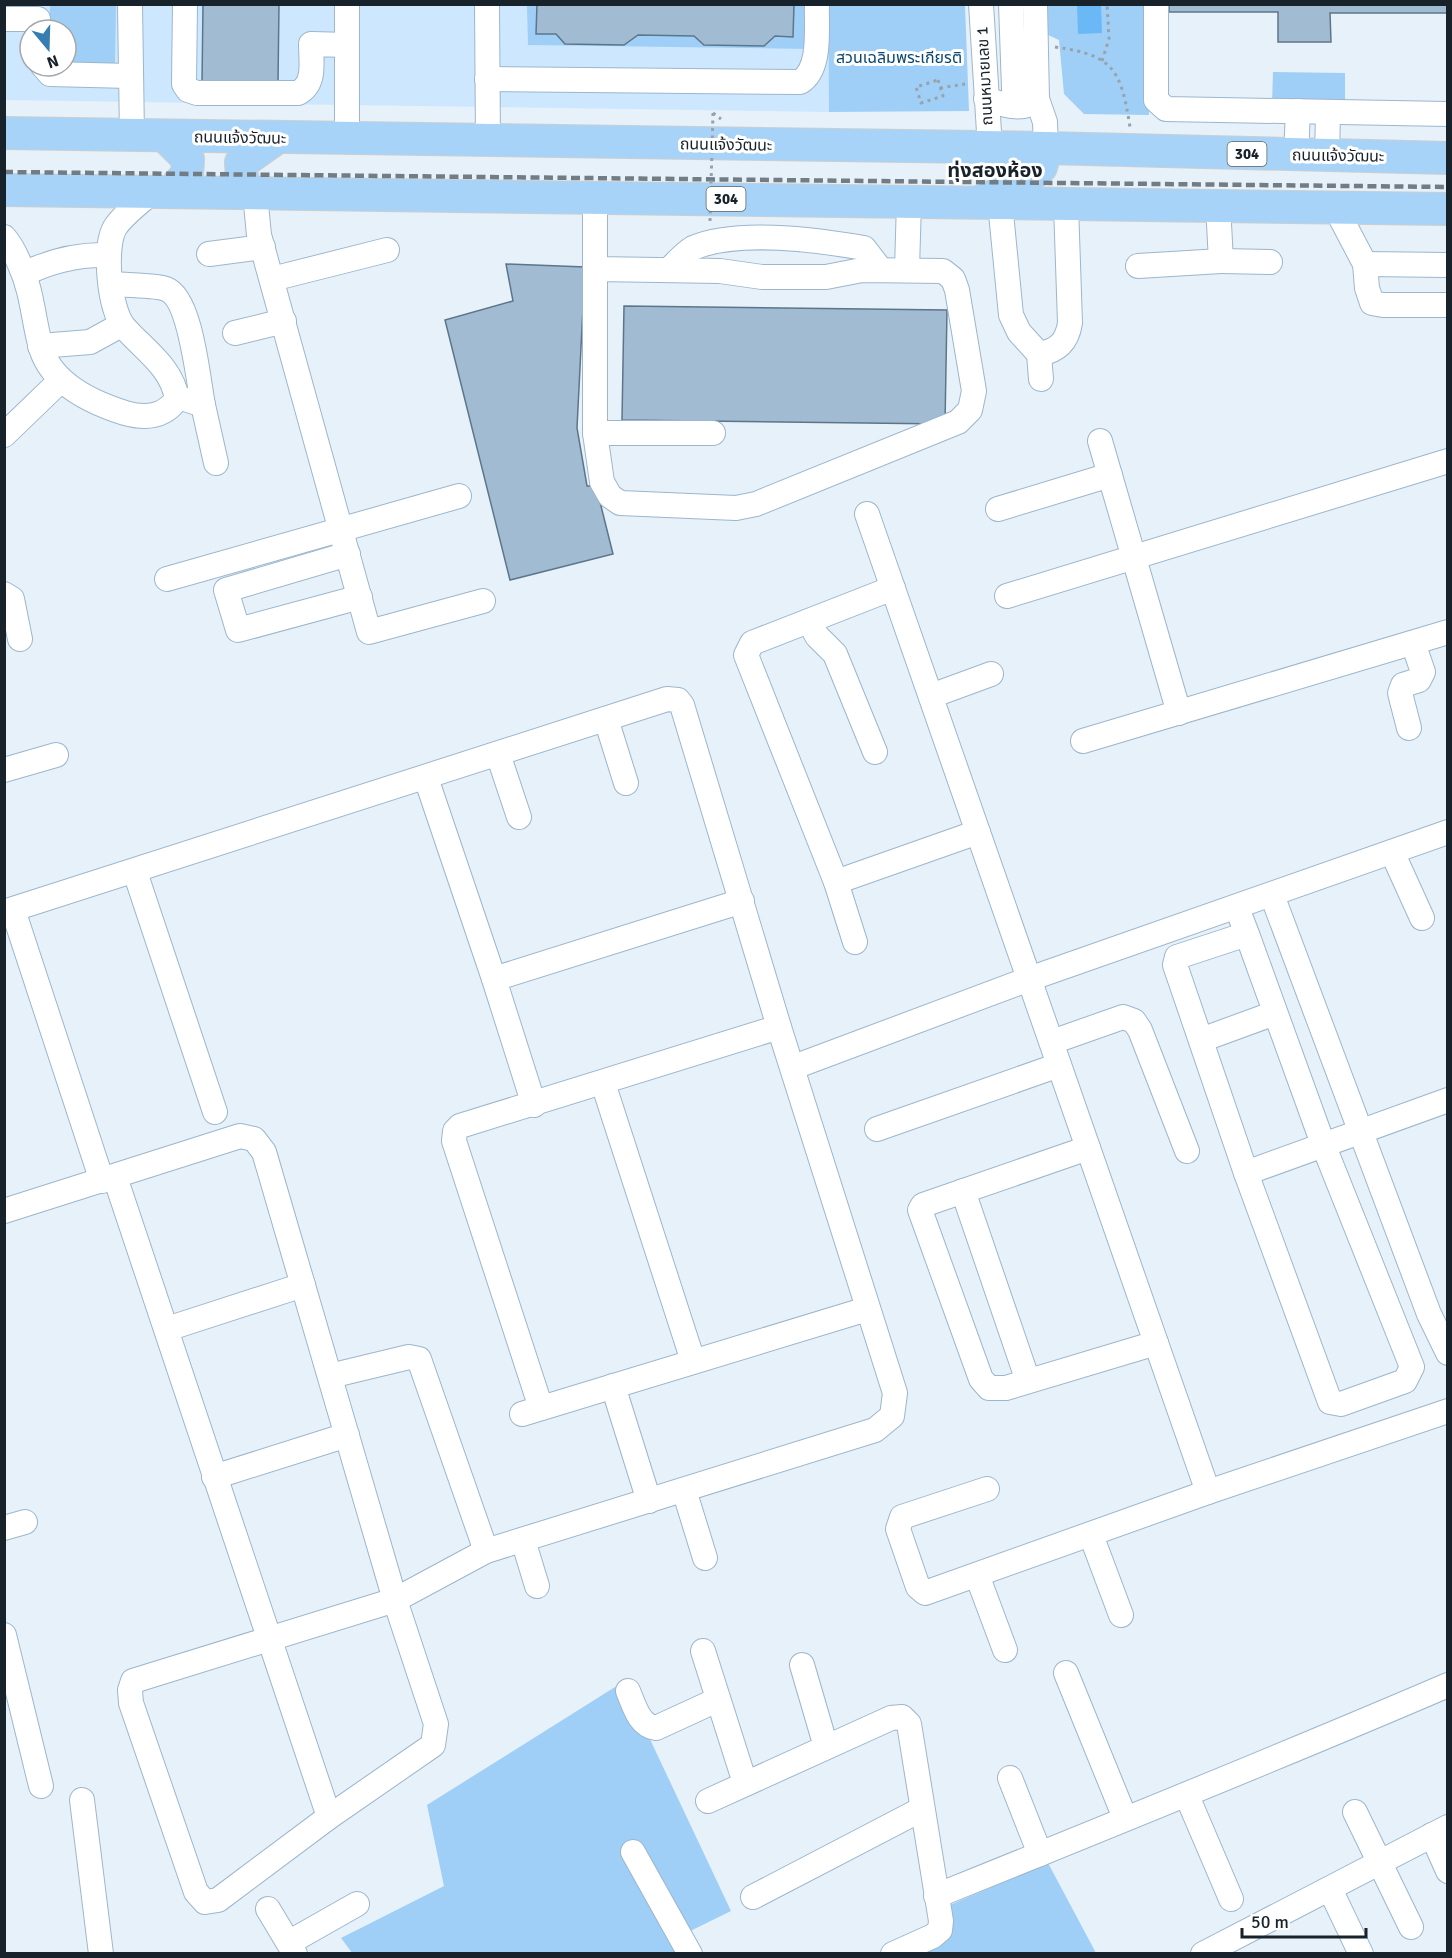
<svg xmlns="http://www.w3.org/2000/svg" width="1452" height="1958" viewBox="0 0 1452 1958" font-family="Signika,'Noto Sans Thai',sans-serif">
  <rect width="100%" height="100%" fill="#e6f1fa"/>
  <path fill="#cde7fe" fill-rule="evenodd" d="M5,5H828L829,112L5,100ZM30,30H66V66H30Z"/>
  <g fill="#9fcff6">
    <path d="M50,5H116L115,66H66V30H49Z"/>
    <path d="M527,5H812L810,49L528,45Z"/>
    <path d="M828,5H965L969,111L829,112Z"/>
    <path d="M1044,5H1147L1149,115L1084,114L1064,94L1059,40L1046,34Z"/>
    <path d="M1273,72L1345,73V105L1272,103Z"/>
    <path d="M623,1682L731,1911L678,1937L686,1953L353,1954L341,1938L444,1886L427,1805Z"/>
    <path d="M1048,1863L1096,1953L898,1954L948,1935L943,1908Z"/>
  </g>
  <path fill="#6ab9f6" d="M1077,5H1101L1102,33L1078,34Z"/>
  <g fill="#a1bcd2" stroke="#5d7589" stroke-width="1.5">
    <path d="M203,4H279L278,83H202Z"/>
    <path d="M537,4H794L793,37L775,36L764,46L704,45L694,36L638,35L624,45L565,44L556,34H536Z"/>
    <path d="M1169,4H1447V13H1330L1331,42H1278V12H1169Z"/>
    <path d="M506,264L585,267L577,428L587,486H596L613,554L510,580L445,320L513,301Z"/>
    <path d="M624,306L947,310L945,424L622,420Z"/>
  </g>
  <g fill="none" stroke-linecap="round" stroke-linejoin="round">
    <g stroke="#9cb6cc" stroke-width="26">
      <g id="minor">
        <path d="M130,4L132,136"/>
        <path d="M185,4L184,84L188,90L197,93H298C316,84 311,62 311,44L347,45"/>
        <path d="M347,4V140"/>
        <path d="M487,4L488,142"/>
        <path d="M981,4L990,148"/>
        <path d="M1011,4L1014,89"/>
        <path d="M1035,4L1037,99L1045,122L1046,148"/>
        <path d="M1156,4V100L1166,109L1448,114"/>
        <path d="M4,19H38"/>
        <path d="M43,66L50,74L130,76"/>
        <path d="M487,79L800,82C822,69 816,27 817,4"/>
        <path d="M986,99C1002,104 1023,113 1037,99"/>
        <path d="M1296,155L1298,111"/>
        <path d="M1327,156L1328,112"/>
        <path d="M255,194L259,235L369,632L483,601"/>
        <path d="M595,196V433L602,482L610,496L620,503L736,508L756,504L958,422L970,410L974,391L957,290L953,279L943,271L862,270L826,277H762L720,271L596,269"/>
        <path d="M1000,203L1011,315L1019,332L1039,354"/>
        <path d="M1218,205L1221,261L1270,262"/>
        <path d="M1335,207L1365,264L1367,288L1372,303L1383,305H1448"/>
        <path d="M4,237C11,245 16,255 20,265C32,291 33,317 40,344C49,383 90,402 125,413C146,419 164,417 177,399C172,367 144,350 124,327C109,310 103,244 116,226C125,213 141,202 153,191"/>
        <path d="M209,254L263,247"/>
        <path d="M1365,264L1448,265"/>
        <path d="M1138,266L1221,261"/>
        <path d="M907,269L909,202"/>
        <path d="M669,270C676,263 684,253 693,248C736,229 818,240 864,248L881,270"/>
        <path d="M24,274C50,261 80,254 109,255"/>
        <path d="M272,279L387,250"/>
        <path d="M111,284C123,285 157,285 166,289C191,298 198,380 203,405"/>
        <path d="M235,333L284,321"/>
        <path d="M40,346L90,342L121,325"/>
        <path d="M1041,379L1039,354C1058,351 1067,342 1070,323L1066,205"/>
        <path d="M188,400L203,405L216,463"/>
        <path d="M595,433H713"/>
        <path d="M4,435L60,381"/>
        <path d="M1100,441L1179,713"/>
        <path d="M998,509L1110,475"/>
        <path d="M867,514L1208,1492"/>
        <path d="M348,554L226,590L238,630L360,597"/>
        <path d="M167,579L459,496"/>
        <path d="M4,594L12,599L20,639"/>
        <path d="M1007,596L1448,461"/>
        <path d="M809,621L817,636L835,654L875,752"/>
        <path d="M931,696L991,674"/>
        <path d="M606,719L626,783"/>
        <path d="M1409,728L1400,693L1403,685L1419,680L1423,672L1413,643"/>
        <path d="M1083,741L1448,632"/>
        <path d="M498,754L519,817"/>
        <path d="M4,770L56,755"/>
        <path d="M426,778L494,979L534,1105"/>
        <path d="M1392,852L1422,918"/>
        <path d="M135,872L215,1112"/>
        <path d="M836,882L978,832"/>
        <path d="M1272,895L1429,1314L1448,1353"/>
        <path d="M1237,908L1247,934L1323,1144L1412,1367L1405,1381L1341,1404L1330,1402L1246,1173L1175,965L1177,957L1247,934"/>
        <path d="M13,910L102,1181"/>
        <path d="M4,912L667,699L678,700L682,705L779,1027L895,1393L892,1416L875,1430L486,1551L419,1359L409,1357L330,1376"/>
        <path d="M855,942L836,882L746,655L752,643L893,588"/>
        <path d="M494,979L742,901"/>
        <path d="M1201,1040L1275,1013"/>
        <path d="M1052,1042L1123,1017L1134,1021L1140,1030L1187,1151"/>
        <path d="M794,1067L1029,979L1448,832"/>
        <path d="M603,1083L693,1361"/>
        <path d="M877,1129L1059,1065"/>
        <path d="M1088,1148L923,1205L920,1210L981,1379L989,1388H1006L1156,1343"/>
        <path d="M1246,1173L1448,1100"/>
        <path d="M115,1177L329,1817"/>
        <path d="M963,1191L1028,1381"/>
        <path d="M4,1211L240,1136L254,1139L264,1152L395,1600L436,1724L433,1745L329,1817L218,1900L205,1902L196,1892L131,1703L130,1690L133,1681L395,1600L486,1551"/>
        <path d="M167,1329L303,1285"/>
        <path d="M613,1386L649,1501"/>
        <path d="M541,1408L454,1141L455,1131L460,1126L779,1027"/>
        <path d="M522,1414L867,1309"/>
        <path d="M214,1477L347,1435"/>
        <path d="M987,1489L902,1517L898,1529L918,1587L925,1593L1208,1492L1448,1411"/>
        <path d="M684,1490L705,1558"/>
        <path d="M4,1528L25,1522"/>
        <path d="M1091,1535L1121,1615"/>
        <path d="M523,1540L537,1586"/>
        <path d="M977,1575L1005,1650"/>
        <path d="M4,1635L41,1786"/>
        <path d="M703,1651L745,1783"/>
        <path d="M802,1665L826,1747"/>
        <path d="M1066,1673L1125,1818"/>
        <path d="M628,1691C634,1705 639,1726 656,1728L717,1700"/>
        <path d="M1010,1778L1040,1854"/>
        <path d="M1187,1796L1231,1899"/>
        <path d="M82,1800L101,1954"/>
        <path d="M708,1801L891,1718L902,1717L909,1724L941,1921L940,1930L933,1936L893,1954"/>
        <path d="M1355,1812L1411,1927"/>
        <path d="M1432,1835L1448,1871"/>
        <path d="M633,1852L690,1954"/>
        <path d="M1330,1889L1361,1954"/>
        <path d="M936,1896C1107,1827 1278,1758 1448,1685"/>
        <path d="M753,1897L922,1809"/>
        <path d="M268,1909L295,1954"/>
        <path d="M290,1942L357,1904"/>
        <path d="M1203,1954L1448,1827"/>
      </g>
    </g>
    <g stroke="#ccced0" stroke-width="34">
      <g id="major">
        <path d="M4,133L1046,148L1448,158"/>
        <path d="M166,137L188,159L187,175L171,192"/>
        <path d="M4,190L1448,209"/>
        <path d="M249,193L242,179L241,163L275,139"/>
        <path d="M983,200L1014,188L1041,167L1046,148"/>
      </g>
    </g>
    <g stroke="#98a2ab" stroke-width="3" stroke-dasharray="3 4.5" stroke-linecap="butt">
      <path d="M1055,47C1114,55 1121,70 1130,127"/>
      <path d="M1102,61L1109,39L1107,4"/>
      <path d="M938,80L943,96L921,103L916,87Z"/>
      <path d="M940,88L965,84"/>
      <path d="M713,113L721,119"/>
    </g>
    <use href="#minor" stroke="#fff" stroke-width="24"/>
    <use href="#major" stroke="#a6d3f7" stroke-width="32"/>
    <path stroke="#727c85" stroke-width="4.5" stroke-dasharray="9 4.5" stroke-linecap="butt" d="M4,172L1448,187"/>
    <path stroke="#98a2ab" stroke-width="3" stroke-dasharray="3 4.5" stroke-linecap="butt" d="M710,221L713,113"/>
  </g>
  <g text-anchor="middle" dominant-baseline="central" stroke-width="6" stroke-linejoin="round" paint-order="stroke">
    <g fill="#fff" stroke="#5d646a" stroke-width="1.5">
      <rect x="1227.5" y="142" width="39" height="24" rx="4.5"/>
      <rect x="706.5" y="187" width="39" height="24" rx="4.5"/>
    </g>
    <g font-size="15" font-weight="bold" fill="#18222a">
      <text x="1247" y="154">304</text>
      <text x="726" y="199">304</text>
    </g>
    <g font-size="16" fill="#09476f" stroke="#fff">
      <text x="899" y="58">สวนเฉลิมพระเกียรติ</text>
    </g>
    <g font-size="16" fill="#18222a" stroke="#fff">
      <text transform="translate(985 76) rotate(-93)">ถนนหมายเลข 1</text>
      <text transform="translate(240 138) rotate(1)">ถนนแจ้งวัฒนะ</text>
      <text transform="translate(726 145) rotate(1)">ถนนแจ้งวัฒนะ</text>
      <text transform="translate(1338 156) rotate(1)">ถนนแจ้งวัฒนะ</text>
    </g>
    <g font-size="20" font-weight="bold" fill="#18222a" stroke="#fff">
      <text x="995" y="170">ทุ่งสองห้อง</text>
    </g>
  </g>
  <rect width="1452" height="1958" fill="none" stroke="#18222a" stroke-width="12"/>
  <g transform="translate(48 48) rotate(161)"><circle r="28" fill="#ffffff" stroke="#a3a7aa" stroke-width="1.5"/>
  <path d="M0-4.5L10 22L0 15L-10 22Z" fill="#367db2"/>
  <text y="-9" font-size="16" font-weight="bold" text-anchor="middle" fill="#18222a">N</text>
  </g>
  <path d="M1242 1928v9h124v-9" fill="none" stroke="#18222a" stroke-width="3"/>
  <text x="1251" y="1928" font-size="18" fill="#18222a" stroke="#ffffff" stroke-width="4.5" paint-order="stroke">50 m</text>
</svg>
